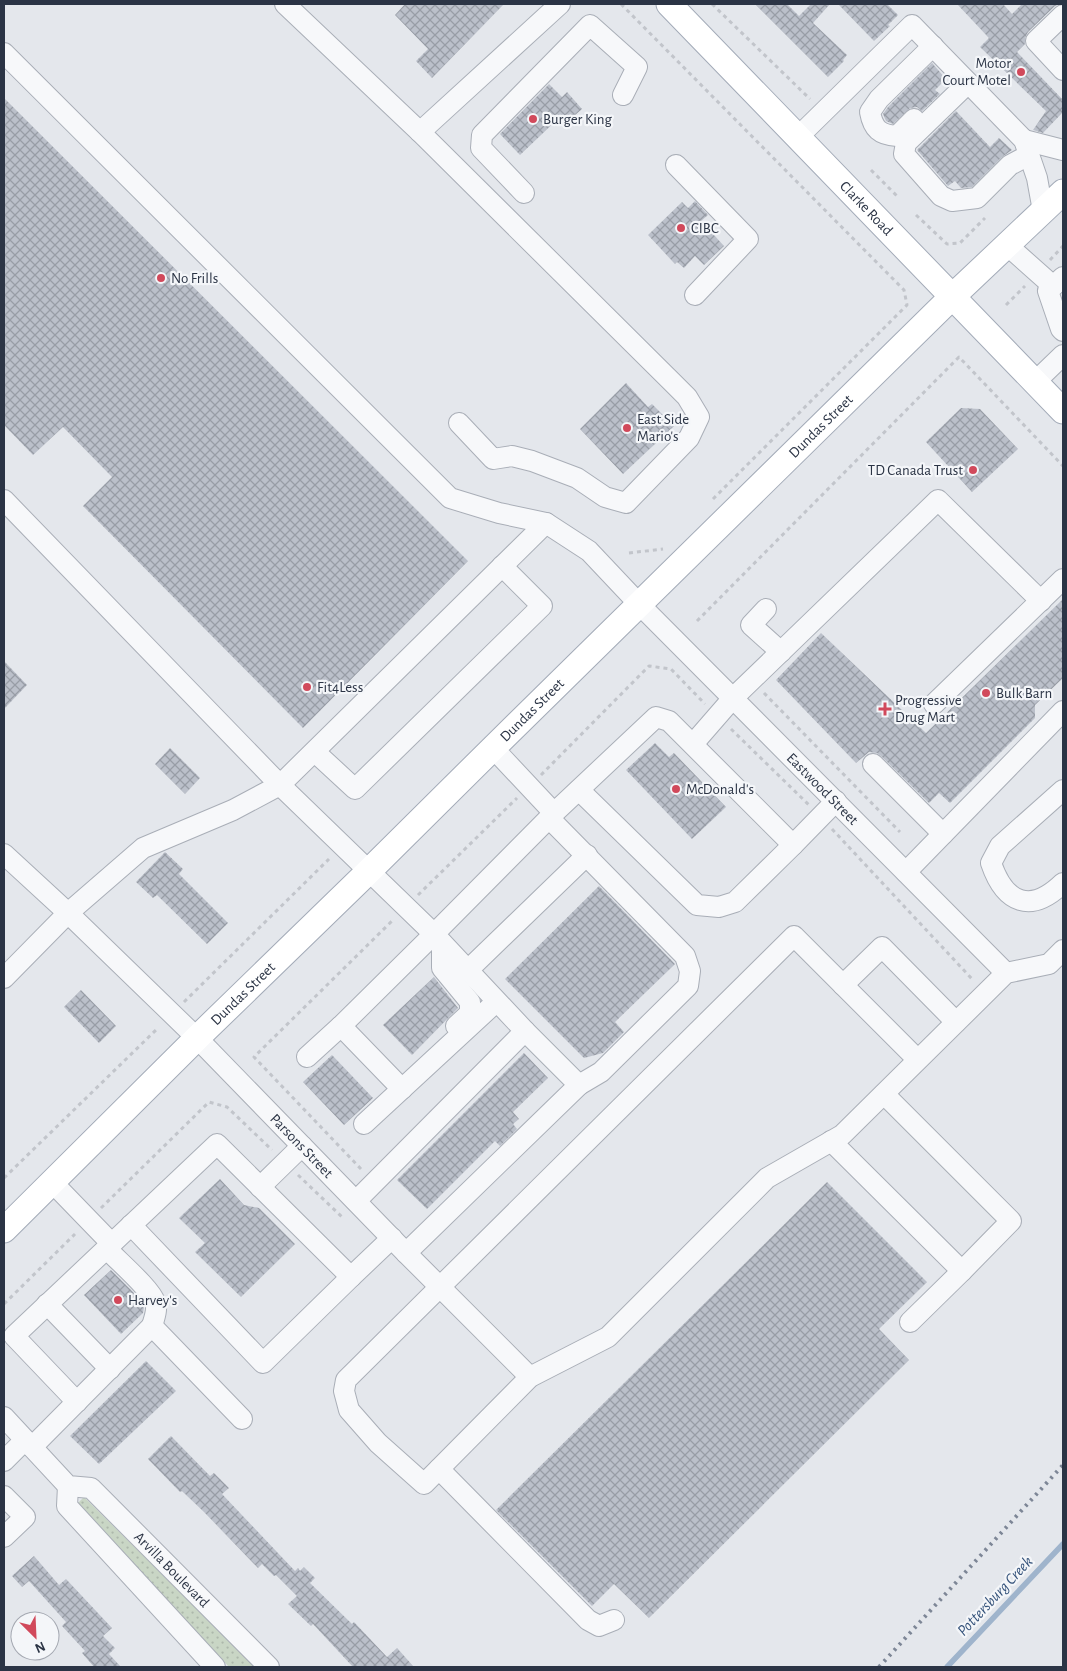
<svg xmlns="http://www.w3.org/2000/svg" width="1067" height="1671" viewBox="0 0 1067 1671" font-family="'Alegreya Sans',sans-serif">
  <defs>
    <pattern id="grass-dots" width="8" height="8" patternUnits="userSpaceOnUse" patternTransform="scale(1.25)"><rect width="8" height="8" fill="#c9d6c5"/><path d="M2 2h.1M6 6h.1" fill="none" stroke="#adb8ab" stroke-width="1.8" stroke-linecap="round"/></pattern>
    <pattern id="building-cross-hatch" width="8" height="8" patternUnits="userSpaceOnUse" patternTransform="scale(1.25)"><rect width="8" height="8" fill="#bbc0ca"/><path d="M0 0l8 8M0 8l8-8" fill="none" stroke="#989da6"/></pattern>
  </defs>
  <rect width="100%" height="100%" fill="#e4e7ec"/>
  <path fill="url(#grass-dots)" d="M84,1497L256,1667H229L78,1503Z"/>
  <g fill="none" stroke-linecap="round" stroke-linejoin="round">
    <path stroke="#9fb4cc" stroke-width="5.5" d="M947,1667L1063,1544"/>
  </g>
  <g fill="url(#building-cross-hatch)">
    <path d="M405,4H504L432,78L416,61L428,49L395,15Z"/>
    <path d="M755,4H787L799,16L811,4H830L813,23L847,55L843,60L844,61L828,77Z"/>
    <path d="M838,4H887L898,15L888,25L890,26L874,41Z"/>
    <path d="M957,4H1003L1012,14L1022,4H1060L1055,6L1028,32L1025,38V44L1017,52L1063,100V112L1043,133L1033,130L1046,111L980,47L989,38Z"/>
    <path d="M932,63L946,79L935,90L940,94L922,111L917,107L910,108L893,124L886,121L883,114L888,107Z"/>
    <path d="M549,84L562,97L567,92L582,109L567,122L561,116L520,155L500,134Z"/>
    <path d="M4,98L468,561L303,728L83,506L112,477L63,427L33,455L4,425Z"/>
    <path d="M956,111L990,147L999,138L1012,150L1002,157L972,187L961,188L955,181L948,186L917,150Z"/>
    <path d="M695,201L708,215L701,221L724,246L704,265L695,256L684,268L677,262L675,264L648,235L682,202L688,208Z"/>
    <path d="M626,383L648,407L652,404L674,426L623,474L580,429Z"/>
    <path d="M961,408L980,409L1018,449L972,492L926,442Z"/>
    <path d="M1063,599V678L1035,705V718L950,803L939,793L929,803L881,756L877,753L869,752L856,763L776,680L821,633L926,733Z"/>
    <path d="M4,661L27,685L4,709Z"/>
    <path d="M655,743L669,757L674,753L726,807L692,839L626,770Z"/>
    <path d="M170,748L200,778L185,794L155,764Z"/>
    <path d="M165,852L183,869L179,874L228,923L207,944L157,895L153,898L136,882Z"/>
    <path d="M599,886L675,964L615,1022L624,1032L603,1053L584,1058L505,979Z"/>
    <path d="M434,977L458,1008L412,1055L383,1025Z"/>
    <path d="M81,990L116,1026L99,1043L64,1007Z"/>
    <path d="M524,1053L548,1078L513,1112L519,1119L513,1124L517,1129L500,1146L495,1141L427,1209L397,1180Z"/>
    <path d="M332,1055L373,1098L344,1125L303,1082Z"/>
    <path d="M220,1179L244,1205L259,1208L295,1244L241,1297L195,1252L205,1243L179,1218Z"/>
    <path d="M827,1182L927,1282L879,1329L909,1360L649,1618L614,1584L592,1606L496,1510Z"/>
    <path d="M111,1270L138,1297L144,1307L143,1313L121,1334L84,1295Z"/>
    <path d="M146,1361L176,1391L99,1464L70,1436Z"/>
    <path d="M171,1436L210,1476L214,1473L229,1488L222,1494L295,1571L298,1568L300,1571L304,1567L315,1578L310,1583L352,1624L354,1622L387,1657L397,1648L414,1667H353L313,1624L311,1626L288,1604L297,1596L276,1575L274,1576L262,1564L258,1568L204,1512L182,1491L180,1492L148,1459Z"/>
    <path d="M34,1556L59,1585L66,1579L112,1628L103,1636L115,1648L109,1654L121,1667H94L82,1653L85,1651L62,1626L66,1622L29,1581L22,1587L12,1576Z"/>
  </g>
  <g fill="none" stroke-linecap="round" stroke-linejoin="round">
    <g stroke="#a9aeb7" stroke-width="22">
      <g id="minor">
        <path d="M285,4L420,132L671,381L687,397L699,417L689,438L626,503L605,497L577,478L532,461L512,456L493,459L459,423"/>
        <path d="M1063,15L1036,41L1063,70"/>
        <path id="s1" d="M4,53L450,498L499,513L546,523L589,551L639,604L1006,973"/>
        <path d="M968,83L906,143L904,154L941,196L952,201L977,198L1010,165L1029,155"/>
        <path d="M914,119L897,136C880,135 873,129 870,112L879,99L933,46"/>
        <path d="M420,132L560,4"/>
        <path d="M798,137L912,25L1024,140L1037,178L1043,211"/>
        <path d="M1024,140L1063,150"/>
        <path d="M676,165L748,239L695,295"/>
        <path d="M524,193L481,148L482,135L590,25L637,67L623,95"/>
        <path d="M1007,245L1053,286"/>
        <path d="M1063,277L1048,291L1061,329L1063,331"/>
        <path d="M1035,382L1063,355"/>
        <path d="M4,500L280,785L434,934L554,813"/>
        <path d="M766,609L751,625L781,652"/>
        <path d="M934,704L1063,579"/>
        <path d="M693,744L733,698L938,500L1041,601"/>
        <path d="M493,748L554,813L656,717L669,721L793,845L836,801"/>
        <path d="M315,752L355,789L542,606L502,566"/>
        <path d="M873,764L943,834"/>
        <path d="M579,790L697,905L719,907L735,902L793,845"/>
        <path d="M1063,790L1000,846L991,863C1005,904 1031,914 1063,883"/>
        <path d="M549,818L685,956L690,971L688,986L601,1072L579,1085"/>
        <path d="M4,854L68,913L143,848L233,810L280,785L546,523"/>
        <path d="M906,872L1063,711"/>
        <path d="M442,943V968L470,1002V1013L456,1026"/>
        <path d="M468,970L587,855"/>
        <path id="s2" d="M4,978L68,913L197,1038L406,1253L530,1377"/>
        <path d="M843,985L882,947L956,1022"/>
        <path d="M341,1026L402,1089"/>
        <path d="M307,1057L341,1026L434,934L525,1031L356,1201"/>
        <path d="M918,1060L794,936L346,1380L344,1391L349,1410L378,1443L424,1484L530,1377L608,1337L767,1178L842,1135L1006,973L1049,964L1063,950"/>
        <path d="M884,1094L1011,1221L962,1271"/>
        <path d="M364,1124L496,1002"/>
        <path d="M831,1141L962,1271L910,1322"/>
        <path d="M52,1182L112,1244"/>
        <path d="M260,1187L302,1146"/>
        <path d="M131,1225L263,1363L351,1277"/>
        <path d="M107,1249C117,1260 151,1289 155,1302C158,1309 154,1319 152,1326"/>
        <path d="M406,1253L579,1085L525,1031"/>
        <path d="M47,1304L110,1369"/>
        <path d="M77,1402L14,1336L217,1144L351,1277L392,1238"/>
        <path id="s3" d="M4,1417L68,1486L91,1488L269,1667"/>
        <path d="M32,1447L152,1326L242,1419"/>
        <path d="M4,1461L25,1440"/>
        <path d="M439,1469L588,1620L599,1626L614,1620"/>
        <path d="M68,1486L67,1506L215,1667"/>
        <path d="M4,1496L25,1517L4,1537"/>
      </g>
    </g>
    <g stroke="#a3abb8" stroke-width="27">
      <g id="major">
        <path id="s4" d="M669,4L1063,411"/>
        <path id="s5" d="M4,1230L197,1038L369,871L493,748L953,296L1063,192"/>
      </g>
    </g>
    <g stroke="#c2c5cb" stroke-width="3" stroke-dasharray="4 4" stroke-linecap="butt">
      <path d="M621,4L904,290L907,305L713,499"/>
      <path d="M712,4L810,99"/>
      <path d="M871,170L898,197"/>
      <path d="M916,215L947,244L960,243L985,218"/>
      <path d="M1050,260L1063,246"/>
      <path d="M1006,305L1025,286"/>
      <path d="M629,553L663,549"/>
      <path d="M697,621L959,357L1063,466"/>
      <path d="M764,693L900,832"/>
      <path d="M731,729L809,805"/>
      <path d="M541,775L649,666L671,669L705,704"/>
      <path d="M832,829L973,980"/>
      <path d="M418,895L517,798"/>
      <path d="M184,1002L329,859"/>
      <path d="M361,1169L254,1057L394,919"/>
      <path d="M298,1175L342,1217"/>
      <path d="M4,1178L158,1028"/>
      <path d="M101,1208L209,1102L227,1107L272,1150"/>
      <path d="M4,1304L75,1234"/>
    </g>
    <use href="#minor" stroke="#f7f8fa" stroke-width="20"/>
    <use href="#major" stroke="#fff" stroke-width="25"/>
    <path stroke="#7d8696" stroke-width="4" stroke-dasharray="2.5 5" stroke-linecap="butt" d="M879,1667L1063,1465"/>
  </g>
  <g fill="#d1495b" stroke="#f4f6f9" stroke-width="2">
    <circle cx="1021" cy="72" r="5"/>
    <circle cx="533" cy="119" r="5"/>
    <circle cx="681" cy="228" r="5"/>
    <circle cx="161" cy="278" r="5"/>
    <circle cx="627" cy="428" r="5"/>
    <circle cx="973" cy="470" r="5"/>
    <circle cx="307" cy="687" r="5"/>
    <circle cx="986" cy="693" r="5"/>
    <path d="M882.5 701.5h5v5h5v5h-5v5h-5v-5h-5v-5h5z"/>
    <circle cx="676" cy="789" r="5"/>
    <circle cx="118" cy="1300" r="5"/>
  </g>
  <g text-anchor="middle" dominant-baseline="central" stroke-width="4.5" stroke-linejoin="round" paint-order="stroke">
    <g font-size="15" fill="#2b3445" stroke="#f4f6f9" text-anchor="start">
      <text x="1011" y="63" text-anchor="end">Motor<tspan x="1011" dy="17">Court Motel</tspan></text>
      <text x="543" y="119">Burger King</text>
      <text x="691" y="228">CIBC</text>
      <text x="171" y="278">No Frills</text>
      <text x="637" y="419">East Side<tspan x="637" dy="17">Mario's</tspan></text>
      <text x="963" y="470" text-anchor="end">TD Canada Trust</text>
      <text x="317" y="687">Fit4Less</text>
      <text x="996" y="693">Bulk Barn</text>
      <text x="895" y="700">Progressive<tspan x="895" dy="17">Drug Mart</tspan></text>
      <text x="686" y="789">McDonald's</text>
      <text x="128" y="1300">Harvey's</text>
    </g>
    <g font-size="15" fill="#2b3445" stroke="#f4f6f9">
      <text stroke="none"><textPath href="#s4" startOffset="284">Clarke Road</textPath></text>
      <text stroke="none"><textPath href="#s5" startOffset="1146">Dundas Street</textPath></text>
      <text stroke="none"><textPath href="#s5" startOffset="741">Dundas Street</textPath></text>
      <text stroke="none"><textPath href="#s1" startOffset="1114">Eastwood Street</textPath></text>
      <text stroke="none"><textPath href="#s5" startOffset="336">Dundas Street</textPath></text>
      <text stroke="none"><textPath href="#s2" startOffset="421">Parsons Street</textPath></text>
      <text stroke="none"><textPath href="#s3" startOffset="232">Arvilla Boulevard</textPath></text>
    </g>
    <g font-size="16" font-style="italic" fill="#34527a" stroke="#f4f6f9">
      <text transform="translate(995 1596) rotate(-47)">Pottersburg Creek</text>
    </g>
  </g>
  <rect width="1067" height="1671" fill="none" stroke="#2b3445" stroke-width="10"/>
  <g transform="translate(35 1636) rotate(156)"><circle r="24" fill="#f4f6f9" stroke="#a4a8b1"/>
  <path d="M0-4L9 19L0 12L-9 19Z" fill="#d1495b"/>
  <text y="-8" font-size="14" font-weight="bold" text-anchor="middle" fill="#2b3445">N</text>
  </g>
</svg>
